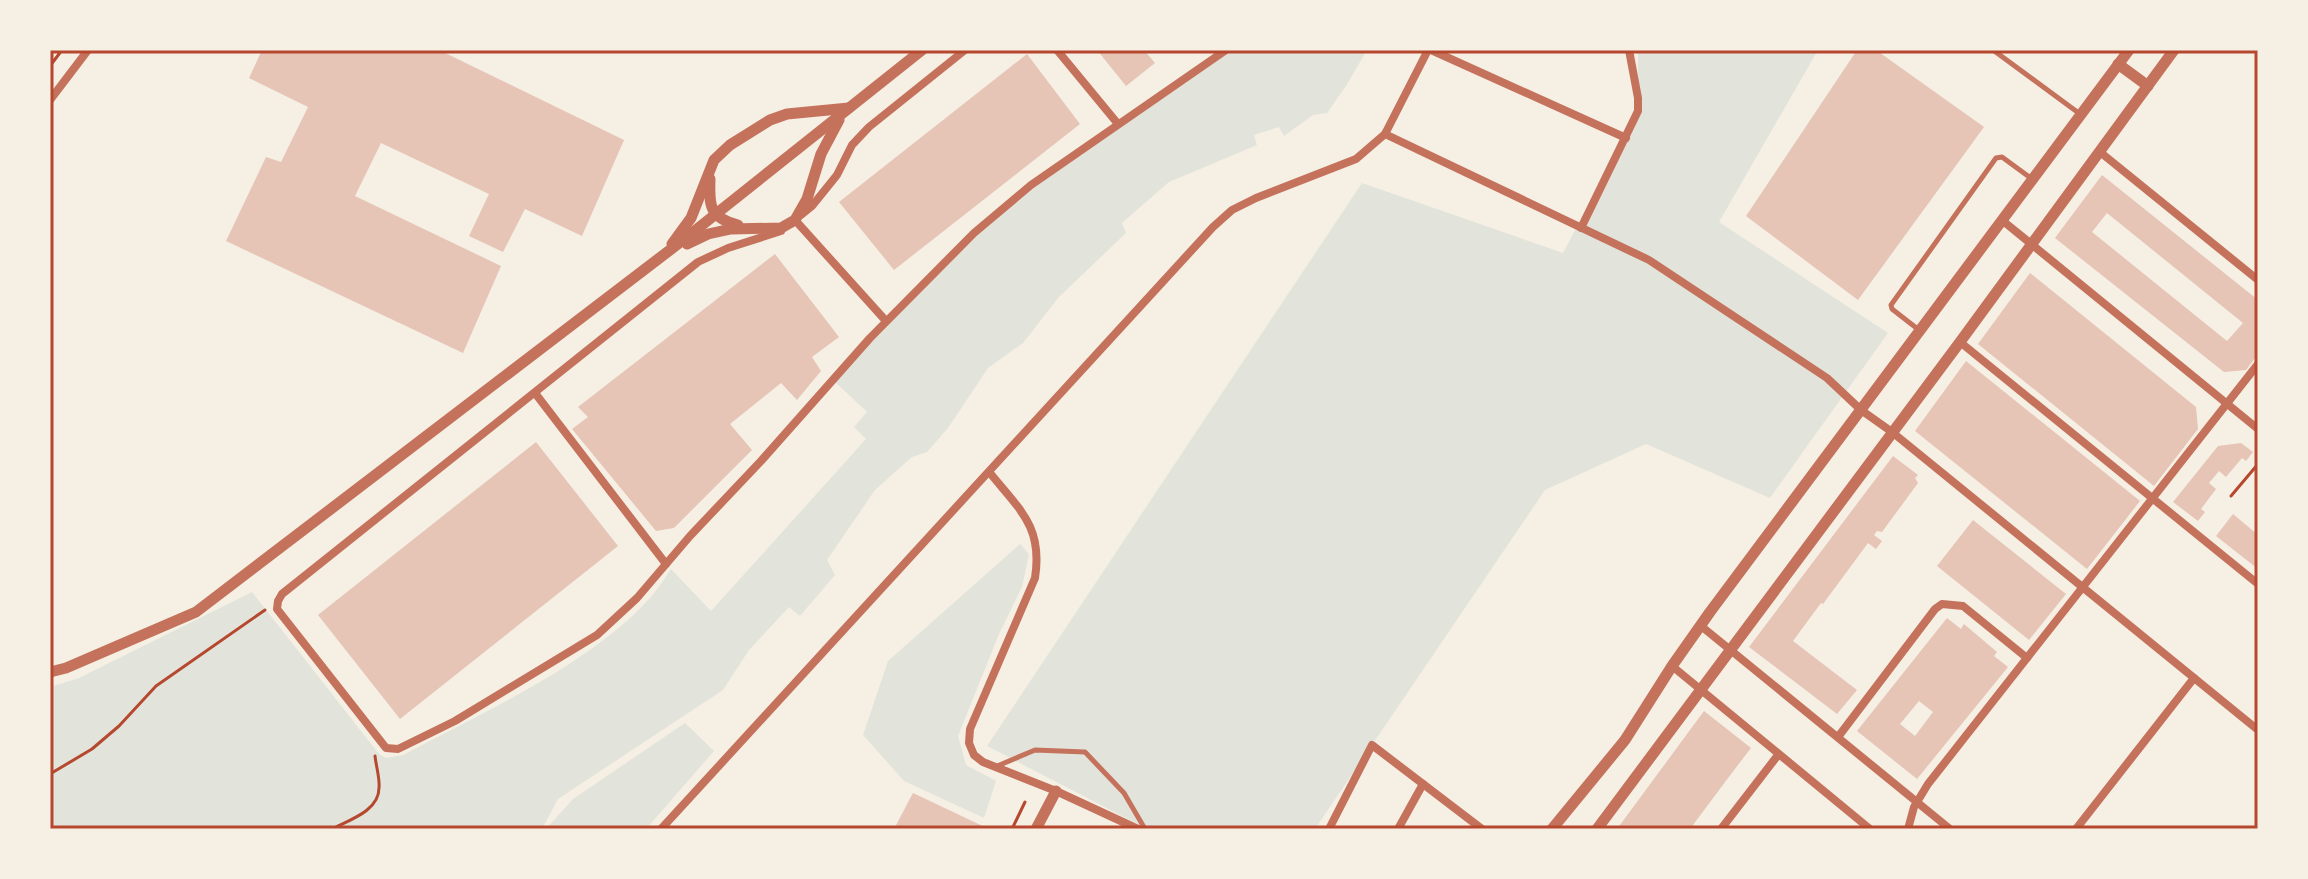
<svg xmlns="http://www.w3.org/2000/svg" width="2308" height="879" viewBox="0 0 2308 879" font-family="'Archivo Narrow',sans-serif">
  <rect width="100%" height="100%" fill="#f6efe4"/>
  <g fill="#e2e4dc">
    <path d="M1226,50H1367L1346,86L1327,113L1313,115L1284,136L1279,127L1254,135L1257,145L1169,182L1122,223L1126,233L1059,297L1023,343L988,368L948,428L927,452L912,457L875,490L827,560L835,575L800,616L789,607L749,650L723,690L558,799L542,829H50V687L79,678L252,592L379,754L386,758L403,755C482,713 589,665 649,599C657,590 664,579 671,569L711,611L866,439L854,427L867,412L833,380L974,233L1031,185Z"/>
    <path d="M1638,50H1818L1719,222L1888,333L1770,498L1646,444L1545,490L1315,829H1147L987,746L1362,183L1563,253L1638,111Z"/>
    <path d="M1020,544L1029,554L1022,587L999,634L958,736L966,765L996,781L984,818L904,781L863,735L888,661Z"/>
    <path d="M685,723L714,751L646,829H546L573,799Z"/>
  </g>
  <g fill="#e6c5b7" fill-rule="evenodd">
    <path d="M262,50H439L624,140L582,236L525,209L503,252L469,236L489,194L381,143L355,196L501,266L463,353L226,241L266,157L281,162L308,107L249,78Z"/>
    <path d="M1097,50H1144L1155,63L1126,86Z"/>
    <path d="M1857,50H1876L1984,127L1858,300L1746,216Z"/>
    <path d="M1027,54L1080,124L894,270L839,202Z"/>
    <path d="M2102,175L2258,300V354L2246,370L2224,372L2055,238ZM2107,213L2243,323L2227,341L2092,232Z"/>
    <path d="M775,254L839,337L812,357L821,371L797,400L781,383L730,424L752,450L674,528L656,531L572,429L588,417L578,407Z"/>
    <path d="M2030,273L2196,407L2198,429L2154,486L1978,344Z"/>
    <path d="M1966,361L2140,501L2087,569L1915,431Z"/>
    <path d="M536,442L618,546L400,719L318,615Z"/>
    <path d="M2241,443L2253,452L2246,461L2242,458L2226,477L2219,471L2209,483L2216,489L2201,509L2205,512L2198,521L2173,502L2218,446Z"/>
    <path d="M1893,456L1918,475L1915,478L1918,483L1882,532L1877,531L1874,535L1882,541L1876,549L1868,543L1823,604L1821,603L1793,641L1857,690L1837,714L1749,647Z"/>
    <path d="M2233,514L2258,535V569L2216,536Z"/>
    <path d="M1973,520L2066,594L2029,640L1937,566Z"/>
    <path d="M1947,618L1961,629L1964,624L1997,652L1994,656L2008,667L1917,779L1857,731ZM1919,701L1933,712L1915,736L1900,724Z"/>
    <path d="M1704,711L1751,748L1728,778L1690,829H1617Z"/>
    <path d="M913,793L989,829H894Z"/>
  </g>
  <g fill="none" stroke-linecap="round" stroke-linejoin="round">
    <g stroke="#b5482f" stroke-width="3">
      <path d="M50,66L62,50"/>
      <path d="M2231,496L2258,464"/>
      <path d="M50,774L92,749L119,726L156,686L265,610"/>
      <path d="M332,829C349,820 379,811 379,788C380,778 376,766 375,756"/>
      <path d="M1012,829L1025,802"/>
    </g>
    <g stroke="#c5725c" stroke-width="5">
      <path d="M1993,50L2080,114"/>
      <path d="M1919,330L1892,309L1891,305L1996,158L2002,157L2032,179"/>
      <path d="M995,767L1035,750L1085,752L1124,793L1145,829"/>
    </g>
    <g stroke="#c5725c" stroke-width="8">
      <path d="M1057,50L1118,124"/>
      <path d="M1431,50L1626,138"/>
      <path d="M50,100L88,50"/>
      <path d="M1385,134L1649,260L1827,378L1861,410L1892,432L2258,730"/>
      <path d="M2100,152L2258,280"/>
      <path d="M801,215L812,206L837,175L852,145L869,127L965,50"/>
      <path d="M795,220L886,321"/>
      <path d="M2003,221L2258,429"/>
      <path d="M1581,228L1638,111V98L1629,50"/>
      <path d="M781,231L728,248L698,262L282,594L278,601L277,609L386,748L398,749L455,721L597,635L637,598L690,536L761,461L870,338L974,233L1031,185L1226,50"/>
      <path d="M1960,342L2258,584"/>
      <path d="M535,393L666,564"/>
      <path d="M990,473C1020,510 1043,527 1035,578L970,729L969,743L974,755L983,762L1056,791L1138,829"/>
      <path d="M1701,626L1950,829"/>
      <path d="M1672,666L1870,829"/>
      <path d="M1838,737L1935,609L1942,604L1963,606L2027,658"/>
      <path d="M661,829L1213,227L1232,210L1256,198L1356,159L1385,134L1428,50"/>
      <path d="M1329,829L1372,745L1482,829"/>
      <path d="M1398,829L1423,784"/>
      <path d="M1721,829L1778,755"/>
      <path d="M1908,829L1914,807L1928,784L2258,364"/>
      <path d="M2076,829L2194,678"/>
    </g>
    <g stroke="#c5725c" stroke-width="11">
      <path d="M2118,64L2148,86"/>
      <path d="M710,179C709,205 709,218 738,225"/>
      <path d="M672,244L691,218L714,160L730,145L770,120L787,114L849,108"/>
      <path d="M687,244L708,234L731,229L781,228L795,220L807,199L821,154L839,120"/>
      <path d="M50,672L66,668L196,612L687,237L922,50"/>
      <path d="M1036,829L1056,791"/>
      <path d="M1552,829L1625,740L1672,666L1710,612L2129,50"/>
      <path d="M1597,829L1960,342L2174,50"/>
    </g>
  </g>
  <rect width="2308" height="879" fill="none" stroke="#f6efe4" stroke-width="104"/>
  <rect x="52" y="52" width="2204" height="775" fill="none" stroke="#b5482f" stroke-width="3"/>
</svg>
